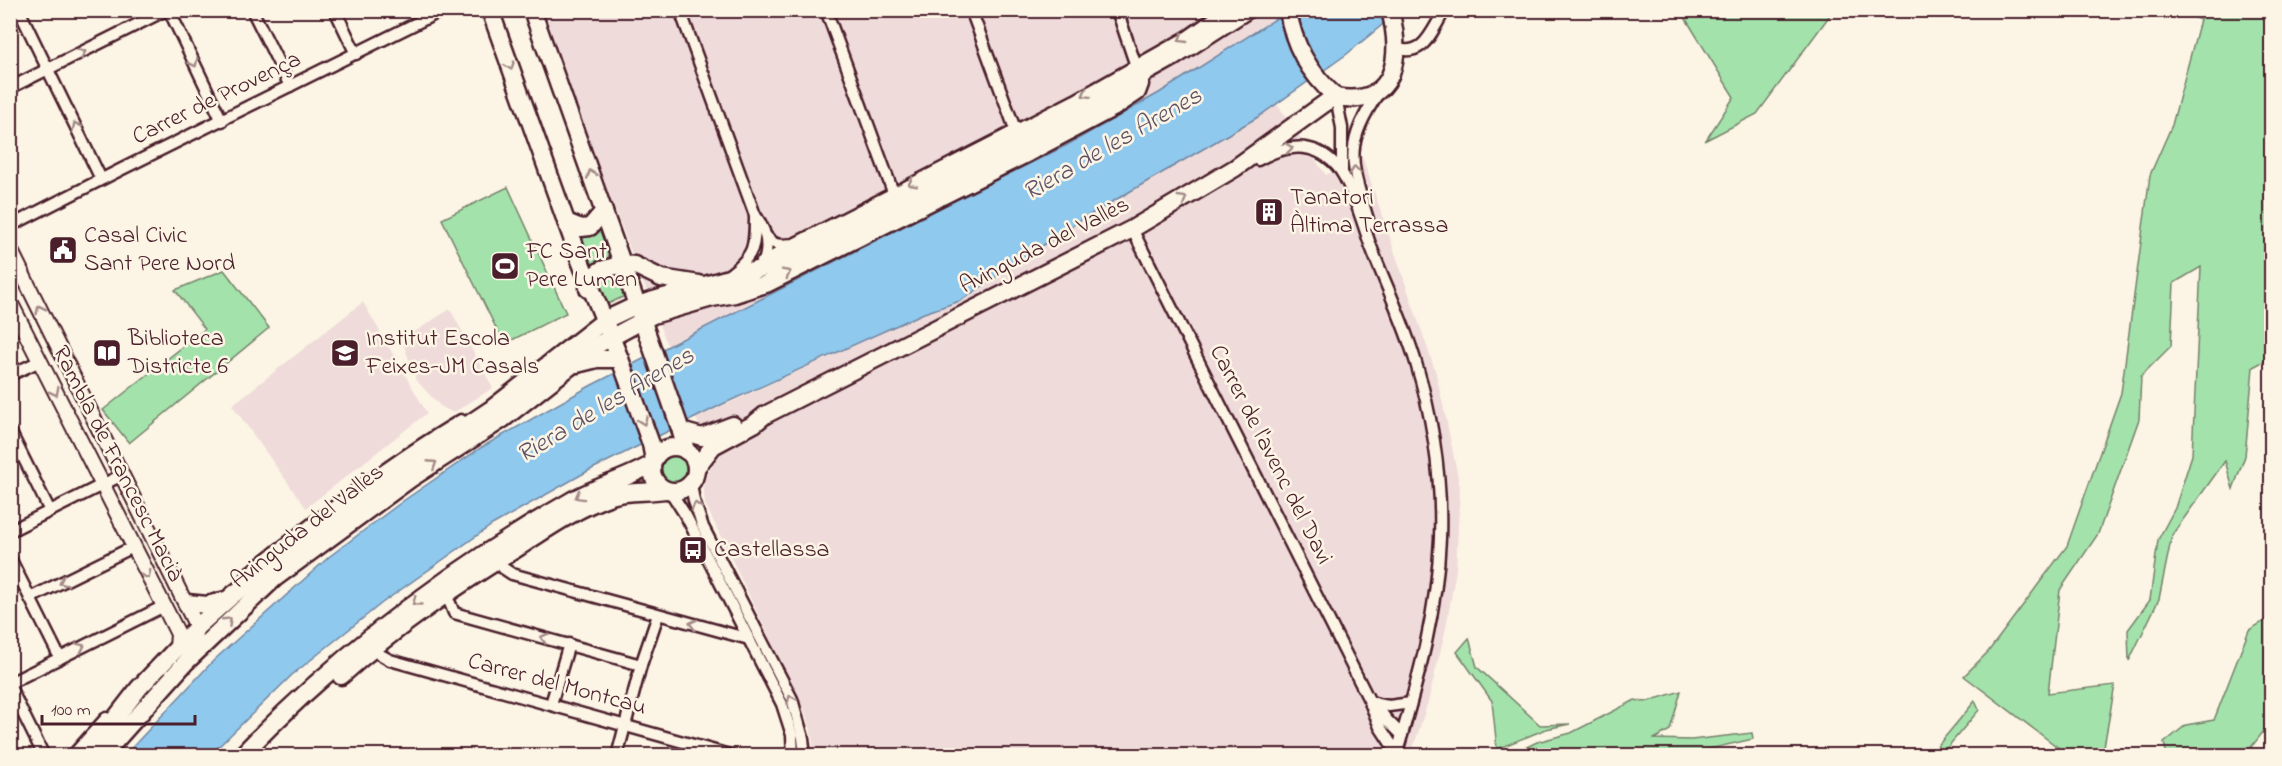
<svg xmlns="http://www.w3.org/2000/svg" width="2282" height="766" viewBox="0 0 2282 766" font-family="'Indie Flower',sans-serif">
  <rect width="100%" height="100%" fill="#fcf5e5"/>
  <filter id="ink" filterUnits="userSpaceOnUse"><feTurbulence type="fractalNoise" baseFrequency=".0167" numOctaves="2"/><feDisplacementMap in="SourceGraphic" scale="12" xChannelSelector="R" yChannelSelector="G"/><feConvolveMatrix kernelMatrix="1 2 1 2 8 2 1 2 1" color-interpolation-filters="sRGB"/></filter>
  <g filter="url(#ink)">
    <g fill="#efdcda">
      <path d="M1273,10L1277,19L1159,93L1067,145L928,214L668,347L538,11Z"/>
      <path d="M1277,104L1326,175L1362,156L1436,373L1447,423L1460,487L1456,570L1446,628L1428,702L1411,755H815L810,727L804,710L705,504L703,483L713,463L696,418L924,313L960,301L1081,220L1258,117Z"/>
      <path d="M363,302L427,413L306,508L232,405Z"/>
      <path d="M450,309L493,388L453,413L440,406L416,380L402,340Z"/>
    </g>
    <g fill="#a3e3ab" stroke="#76816b" stroke-width="1.5">
      <path d="M1681,11H1833L1757,114L1706,140L1734,97Z"/>
      <path d="M2179,11H2271V360L2268,359L2253,367L2245,456L2233,489L2225,461L2172,535L2159,599L2129,661L2128,630L2150,600L2158,540L2175,508L2192,455L2201,267L2174,283L2171,346L2141,376L2139,419L2098,534L2060,590L2048,693L2115,685L2103,752L2106,755H2057L2060,749L1964,676L1988,652L2067,546L2121,393L2150,175L2172,125L2200,20Z"/>
      <path d="M508,187L566,313L504,344L442,219Z"/>
      <path d="M603,223L615,259L591,267L577,231Z"/>
      <path d="M224,270L269,328L129,443L103,410L205,329L175,290Z"/>
      <path d="M617,274L627,295L606,305C602,296 596,288 600,279Z"/>
      <circle cx="674" cy="469" r="16"/>
      <path d="M2271,617V728L2267,727L2245,755H2167L2164,743L2186,725L2214,720L2249,630Z"/>
      <path d="M1469,638L1477,667L1540,725L1570,724L1546,729L1497,749L1492,701L1457,652Z"/>
      <path d="M1681,691L1670,730L1654,739L1691,740L1752,733L1753,739L1683,755H1510L1537,742L1571,733L1635,700L1645,702Z"/>
      <path d="M1975,701L1979,710L1941,755H1930Z"/>
    </g>
    <path fill="#8fc9ee" stroke="#7385a0" stroke-width="1.5" d="M1288,11H1399L1347,54L1258,117L1081,220L960,301L924,313L723,404L588,471L492,525L382,603L292,675L210,755L124,756L214,660L330,556L403,501L482,447L590,386L928,214L1067,145L1159,93Z"/>
    <g fill="none" stroke-linecap="round" stroke-linejoin="round">
      <g stroke="#4a1f2b" stroke-width="15">
        <g id="minor">
          <path d="M19,10L101,179"/>
          <path d="M169,10L222,121"/>
          <path d="M252,10L290,86"/>
          <path d="M335,10L356,54"/>
          <path d="M680,10L755,215C770,234 772,262 751,278C744,283 734,286 725,290"/>
          <path d="M826,10L893,192"/>
          <path d="M971,10L1018,137"/>
          <path d="M1117,10L1138,72"/>
          <path d="M1394,48C1425,58 1430,33 1445,10"/>
          <path d="M10,88L166,10"/>
          <path d="M1336,97L1342,128V171"/>
          <path d="M1258,160C1284,145 1313,140 1336,165C1350,179 1363,224 1370,244C1385,284 1404,322 1416,363C1433,419 1442,479 1440,538C1437,615 1417,682 1396,756"/>
          <path d="M1369,223C1351,162 1342,148 1379,92"/>
          <path d="M10,226L122,169L443,10"/>
          <path d="M1132,229L1369,700L1380,727L1397,753"/>
          <path d="M767,237C775,247 782,245 794,244L1075,100L1188,36L1225,10"/>
          <path d="M761,263L791,246"/>
          <path d="M730,274C755,255 755,246 755,215"/>
          <path d="M10,375L40,361"/>
          <path d="M10,431L50,511"/>
          <path d="M691,484L694,501L703,527L792,699L803,738L805,756"/>
          <path d="M670,491L686,516L782,704L792,735L793,756"/>
          <path d="M10,531L122,475"/>
          <path d="M10,558L60,658"/>
          <path d="M503,568L512,574L749,639"/>
          <path d="M244,582L247,574C316,520 385,465 461,420"/>
          <path d="M30,598L133,547"/>
          <path d="M450,603L454,613L641,665"/>
          <path d="M372,650L390,660L733,756"/>
          <path d="M10,683L164,606"/>
          <path d="M10,687L44,756"/>
          <path d="M1375,703L1386,719L1402,735"/>
          <path d="M551,704L569,644"/>
          <path d="M1377,704L1389,706L1411,703"/>
          <path d="M72,756L106,718"/>
          <path d="M617,756L641,665L658,615"/>
        </g>
      </g>
      <g stroke="#4a1f2b" stroke-width="18">
        <g id="tertiary">
          <path d="M10,249L197,627L186,662"/>
          <path d="M10,302L167,612L178,634L177,648"/>
        </g>
      </g>
      <g stroke="#4a1f2b" stroke-width="21">
        <g id="secondary">
          <path d="M490,10L581,263L620,359L651,444L654,460"/>
          <path d="M532,10L637,305L680,428L686,451"/>
          <path d="M1288,10C1293,45 1310,74 1336,97C1397,108 1402,56 1390,10"/>
          <path d="M566,222L581,228L590,227L604,211"/>
          <path d="M588,289L589,279L601,270L623,264L634,265L661,278L699,284"/>
          <path d="M577,364L597,359H620"/>
          <path d="M681,431L702,437L733,425"/>
          <circle cx="674" cy="469" r="22"/>
          <path d="M696,468L713,446L754,424L765,415L1132,229L1235,168L1335,96"/>
          <path d="M187,603L207,605L226,600"/>
          <path d="M341,676C395,627 458,585 519,547C548,528 579,507 611,496C629,490 647,493 665,490"/>
          <path d="M86,756L139,688L197,627L234,594L400,470L490,410L605,320L637,305L776,264L1079,110L1174,57L1247,10"/>
          <path d="M102,756L186,662L275,578L410,479L503,419L599,344L653,315L712,298L735,294L766,284L1028,153L1113,108L1137,92L1140,84V77"/>
          <path d="M241,756C338,655 448,571 569,502C596,486 625,480 652,464"/>
        </g>
      </g>
      <use href="#minor" stroke="#fcf5e5" stroke-width="10"/>
      <use href="#tertiary" stroke="#fcf5e5" stroke-width="14"/>
      <use href="#secondary" stroke="#fcf5e5" stroke-width="16"/>
    </g>
    <defs><path id="oneway-chevron" d="M-2-3.5L2.5 0L-2 3.5" fill="none" stroke-width="1.6" stroke-linecap="round" stroke-linejoin="round" transform="scale(1.5)"/></defs>
    <g stroke="#a38a88">
      <use href="#oneway-chevron" transform="translate(1182 39) rotate(149)"/>
      <use href="#oneway-chevron" transform="translate(82 53) rotate(-27)"/>
      <use href="#oneway-chevron" transform="translate(194 63) rotate(64)"/>
      <use href="#oneway-chevron" transform="translate(510 66) rotate(70)"/>
      <use href="#oneway-chevron" transform="translate(1086 94) rotate(151)"/>
      <use href="#oneway-chevron" transform="translate(76 126) rotate(-116)"/>
      <use href="#oneway-chevron" transform="translate(1289 148) rotate(-8)"/>
      <use href="#oneway-chevron" transform="translate(1355 170) rotate(-97)"/>
      <use href="#oneway-chevron" transform="translate(591 174) rotate(-110)"/>
      <use href="#oneway-chevron" transform="translate(912 183) rotate(153)"/>
      <use href="#oneway-chevron" transform="translate(1183 199) rotate(-31)"/>
      <use href="#oneway-chevron" transform="translate(787 273) rotate(-27)"/>
      <use href="#oneway-chevron" transform="translate(40 309) rotate(-116)"/>
      <use href="#oneway-chevron" transform="translate(55 392) rotate(63)"/>
      <use href="#oneway-chevron" transform="translate(643 421) rotate(70)"/>
      <use href="#oneway-chevron" transform="translate(433 464) rotate(-33)"/>
      <use href="#oneway-chevron" transform="translate(579 496) rotate(151)"/>
      <use href="#oneway-chevron" transform="translate(696 506) rotate(-107)"/>
      <use href="#oneway-chevron" transform="translate(147 575) rotate(62)"/>
      <use href="#oneway-chevron" transform="translate(63 582) rotate(154)"/>
      <use href="#oneway-chevron" transform="translate(416 602) rotate(144)"/>
      <use href="#oneway-chevron" transform="translate(228 621) rotate(-44)"/>
      <use href="#oneway-chevron" transform="translate(693 624) rotate(-166)"/>
      <use href="#oneway-chevron" transform="translate(544 638) rotate(-165)"/>
      <use href="#oneway-chevron" transform="translate(81 647) rotate(-26)"/>
      <use href="#oneway-chevron" transform="translate(791 699) rotate(-113)"/>
    </g>
  </g>
  <defs>
    <g id="building-square" transform="scale(1.5)"><rect x="-9" y="-9" width="18" height="18" rx="4" fill="#4a1f2b" stroke="#fcf5e5"/><path d="M-4-6H4V6H1V3H-1V6H-4ZM-2.5-4.3h1.7v1.8h-1.7ZM.8-4.3h1.7v1.8H.8ZM-2.5-1h1.7V.8h-1.7ZM.8-1h1.7V.8H.8Z" fill="#fff"/></g>
    <g id="civic-square" transform="scale(1.5)"><rect x="-9" y="-9" width="18" height="18" rx="4" fill="#4a1f2b" stroke="#fcf5e5"/><path d="M-.6-6.5H3V-4.5H.6V-3L4-1V1h2V6H-6V1h2V-1L-.6-3ZM-1.2 2.5V6h2.4V2.5Z" fill="#fff"/></g>
    <g id="stadium-square" transform="scale(1.5)"><rect x="-9" y="-9" width="18" height="18" rx="4" fill="#4a1f2b" stroke="#fcf5e5"/><path d="M0-5a6.5 5 0 1 0 0 10a6.5 5 0 1 0 0-10ZM-3.5-1.8h7v3.6h-7Z" fill="#fff"/></g>
    <g id="library-square" transform="scale(1.5)"><rect x="-9" y="-9" width="18" height="18" rx="4" fill="#4a1f2b" stroke="#fcf5e5"/><path d="M-6-4Q-3-5.5-.7-3.5V5Q-3 3-6 4ZM6-4Q3-5.5 .7-3.5V5Q3 3 6 4Z" fill="#fff"/></g>
    <g id="school-square" transform="scale(1.5)"><rect x="-9" y="-9" width="18" height="18" rx="4" fill="#4a1f2b" stroke="#fcf5e5"/><path d="M0-5L7-2L0 1L-7-2ZM-4 1L0 2.5L4 1V4Q0 6-4 4Z" fill="#fff"/></g>
    <g id="bus-square" transform="scale(1.5)"><rect x="-9" y="-9" width="18" height="18" rx="4" fill="#4a1f2b" stroke="#fcf5e5"/><path d="M-5-6H5V4H4V6H2V4H-2V6H-4V4H-5ZM-3.5-4V0h7V-4ZM-3.5 1.2v1.5H-2V1.2ZM2 1.2v1.5H3.5V1.2Z" fill="#fff"/></g>
  </defs>
  <g fill-rule="evenodd">
    <use href="#building-square" x="1269" y="212"/>
    <use href="#civic-square" x="63" y="250"/>
    <use href="#stadium-square" x="505" y="266"/>
    <use href="#library-square" x="107" y="353"/>
    <use href="#school-square" x="345" y="353"/>
    <use href="#bus-square" x="693" y="550"/>
  </g>
  <g text-anchor="middle" dominant-baseline="central" stroke-width="5" stroke-linejoin="round" paint-order="stroke">
    <g font-size="24" fill="#4a1f2b" stroke="#fcf5e5">
      <text transform="translate(217 99) rotate(-26)">Carrer de Provença</text>
      <text transform="translate(1045 246) rotate(-27)">Avinguda del Vallès</text>
      <text transform="translate(1270 455) rotate(63)">Carrer de l'avenc del Davi</text>
      <text transform="translate(117 464) rotate(63)">Rambla de Francesc Macià</text>
      <text transform="translate(308 527) rotate(-38)">Avinguda del Vallès</text>
      <text transform="translate(557 685) rotate(15)">Carrer del Montcau</text>
    </g>
    <g font-size="24" fill="#4a1f2b" stroke="#fcf5e5" text-anchor="start">
      <text x="1290" y="198">Tanatori<tspan x="1290" dy="28">Àltima Terrassa</tspan></text>
      <text x="84" y="236">Casal Civic<tspan x="84" dy="28">Sant Pere Nord</tspan></text>
      <text x="526" y="252">FC Sant<tspan x="526" dy="28">Pere Lumen</tspan></text>
      <text x="128" y="339">Biblioteca<tspan x="128" dy="28">Districte 6</tspan></text>
      <text x="366" y="339">Institut Escola<tspan x="366" dy="28">Feixes-JM Casals</tspan></text>
      <text x="714" y="550">Castellassa</text>
    </g>
    <g font-size="26" font-style="italic" fill="#5f5266" stroke="#fcf5e5">
      <text transform="translate(1113 145) rotate(-30)">Riera de les Arenes</text>
      <text transform="translate(606 406) rotate(-31)">Riera de les Arenes</text>
    </g>
  </g>
  <rect width="2282" height="766" fill="none" stroke="#fcf5e5" stroke-width="36"/>
  <rect x="18" y="18" width="2246" height="730" fill="none" stroke="#4a1f2b" stroke-width="2" filter="url(#ink)"/>
  <path d="M42 715v9h153v-9" fill="none" stroke="#4a1f2b" stroke-width="3"/>
  <text x="51" y="715" font-size="18" fill="#4a1f2b" stroke="#fcf5e5" stroke-width="4.5" paint-order="stroke">100 m</text>
</svg>
